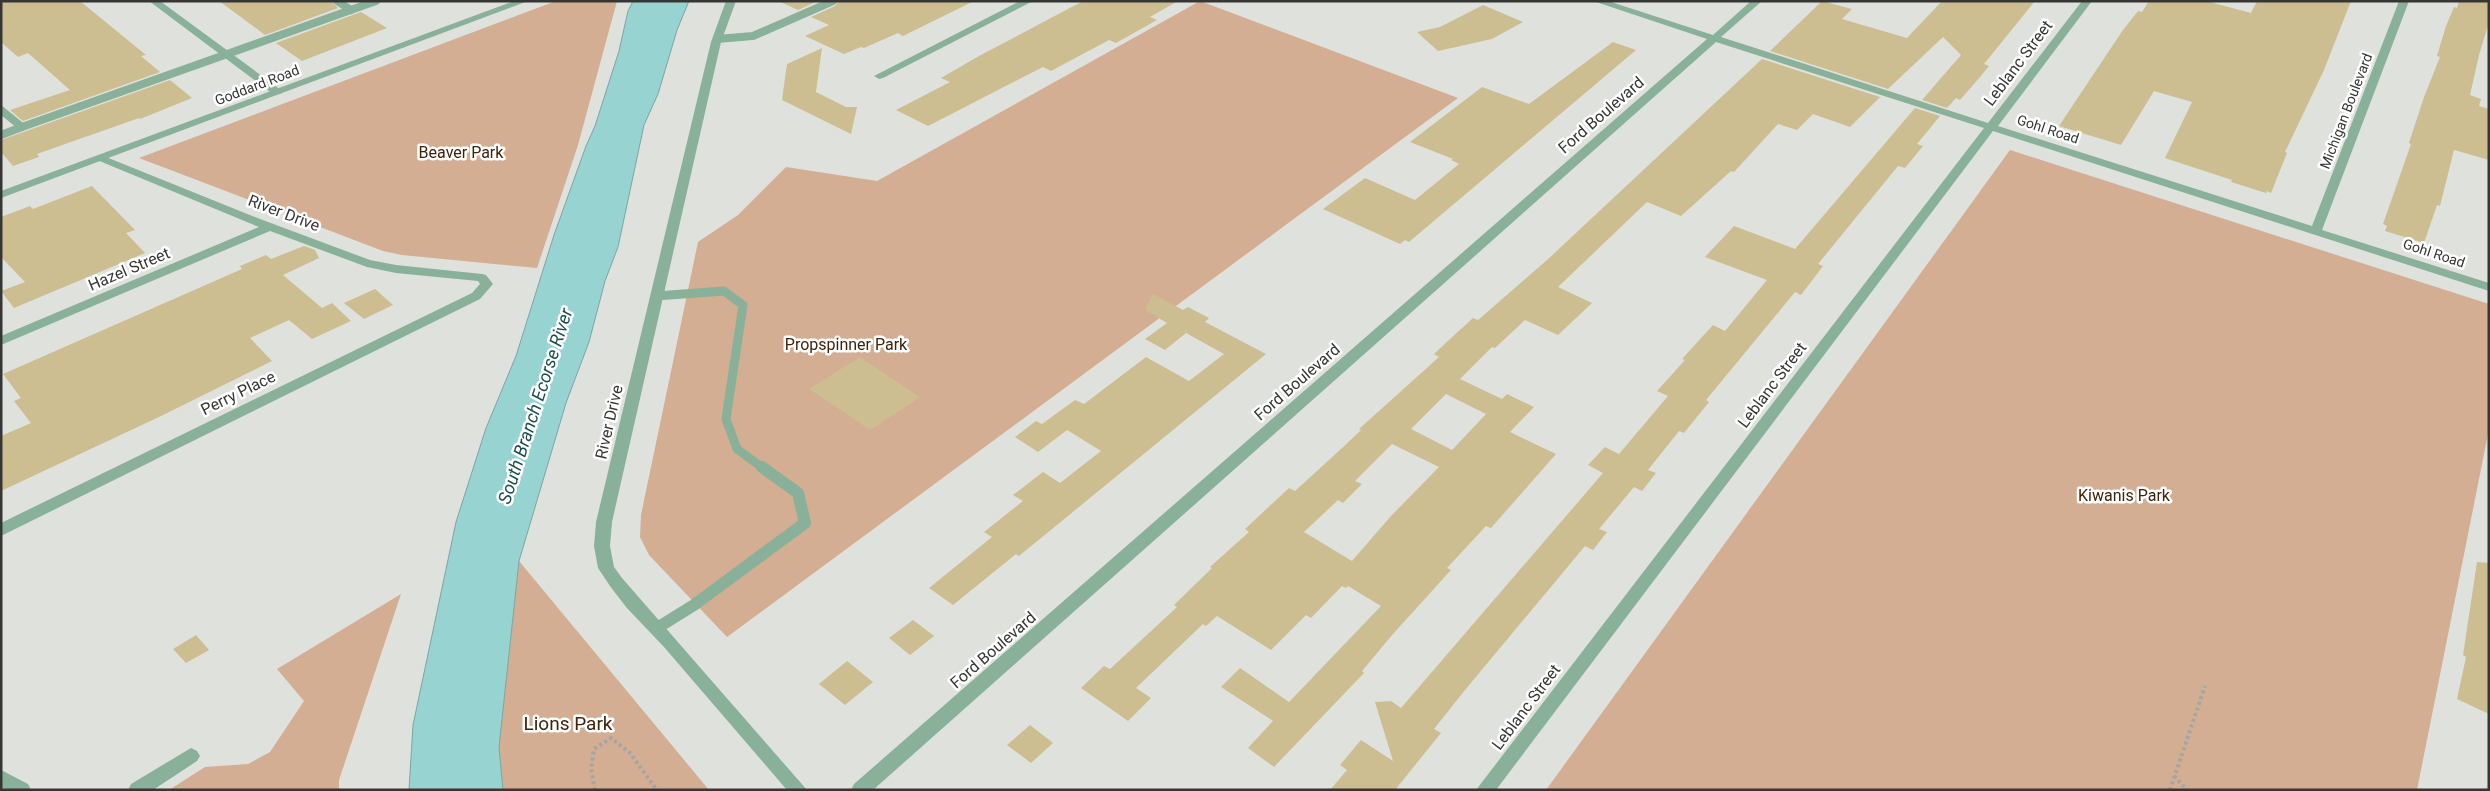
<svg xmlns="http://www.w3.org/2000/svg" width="2490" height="791" viewBox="0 0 2490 791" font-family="Roboto,sans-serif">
  <rect width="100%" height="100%" fill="#dfe1dd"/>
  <g fill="#d3ae92">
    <path d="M556,1H617L578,145L537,268L402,255L383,251L139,158Z"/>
    <path d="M1200,1L1458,98L727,637L649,555L640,537L641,515L698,242L738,215L786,167L877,181Z"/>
    <path d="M2010,150L2489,304V429L2417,790H1546Z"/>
    <path d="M519,561L709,790H503L499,747Z"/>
    <path d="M401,594L339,780V790H169L205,767L248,764L270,752L304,701L277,669Z"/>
  </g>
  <path fill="#97d4d1" stroke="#7aa5a2" d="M633,1H689L677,30L658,94L644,125L618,247L605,281L589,342L566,403L519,561L499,747L503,790H409L413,725L456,522L486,428L516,356L554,235L586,146L595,126L619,51L628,11Z"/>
  <g fill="#cdbe91" fill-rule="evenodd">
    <path d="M1,1H80L146,55L141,56L160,72L23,121L10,110L70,90L28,53L18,57L1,42Z"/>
    <path d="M219,1H331L338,8L265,35Z"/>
    <path d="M778,1H818L798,10Z"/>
    <path d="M839,1H974L903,36L898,33L864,48L861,47L844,54L805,36L829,25L811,17L835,6Z"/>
    <path d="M1083,1H1178L1150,17L1157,20L1116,43L1109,40L1051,71L1043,67L928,126L896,110L950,82L941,78L979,56Z"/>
    <path d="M1822,1L1852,9L1842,19L1907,38L1942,1H2035L1984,64L1989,66L1980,77L1960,100L1956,98L1947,108L1922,100L1961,55L1943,37L1888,89L1770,51Z"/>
    <path d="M2149,1H2206L2251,13L2257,1H2351L2324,70L2285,152L2287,153L2271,193L2267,191L2266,193L2231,182L2232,180L2165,158L2192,102L2154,91L2121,145L2059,126L2123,30L2138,11L2142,12Z"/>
    <path d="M2459,1H2489V22L2479,55L2470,95L2481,99L2479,106L2489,109V160L2454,150L2440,206L2437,205L2424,243L2385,231L2387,226L2383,224L2411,144L2409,143L2424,97L2440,57L2437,56L2446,26L2454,7L2457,8Z"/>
    <path d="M1483,5L1523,22L1492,39L1438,51L1417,32L1440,27Z"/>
    <path d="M361,12L387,28L302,61L276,43Z"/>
    <path d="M1613,42L1636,50L1409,242L1405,240L1400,244L1323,209L1365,178L1415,200L1459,164L1451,160L1453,159L1410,142L1482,87L1529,104Z"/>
    <path d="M822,48L816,92L846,107H857L851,134L782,100L787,64Z"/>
    <path d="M1762,59L1880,97L1850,127L1813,114L1797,130L1778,124L1734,172L1731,171L1681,216L1647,202L1558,287L1592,303L1558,335L1525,320L1495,348L1492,347L1460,379L1502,399L1507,394L1534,407L1510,432L1556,454L1491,528L1486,526L1447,568L1451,570L1393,634L1362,671L1364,673L1274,767L1248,748L1273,721L1221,687L1240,668L1289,702L1381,606L1348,586L1346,588L1342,586L1311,618L1306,615L1271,650L1217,616L1206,626L1203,624L1136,688L1151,698L1128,721L1081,688L1104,666L1110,669L1177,607L1174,605L1212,568L1210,567L1249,532L1245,529L1289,488L1295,491L1341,449L1361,430L1359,429L1439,357L1434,354L1450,339L1473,318L1478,320L1546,261ZM1446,394L1486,414L1452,450L1411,429ZM1392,444L1439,467L1391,516L1352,561L1304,532L1338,500L1343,503L1362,484L1355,481Z"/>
    <path d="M170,80L192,98L140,119L139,118L37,154L39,157L13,166L1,152V140Z"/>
    <path d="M1915,108L1940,116L1917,144L1923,146L1905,168L1898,166L1818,264L1823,266L1801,295L1795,292L1706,400L1709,402L1684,433L1679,431L1648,470L1656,473L1642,491L1634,487L1599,529L1607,532L1593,550L1585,546L1465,690L1434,729L1441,733L1395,790H1330L1347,770L1340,765L1361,740L1393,761L1375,702L1391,701L1401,708L1603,473L1588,465L1605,447L1619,454L1668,396L1657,391L1685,360L1682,359L1713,325L1725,331L1767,280L1705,257L1734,226L1795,249Z"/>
    <path d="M92,186L135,230L126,233L145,253L14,308L1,291L25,282L1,257V217L30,206L33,209Z"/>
    <path d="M304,246L315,250L319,258L283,275L322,308L332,303L351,321L312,339L289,320L250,338L272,361L159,417L1,491V436L31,423L14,401L21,398L3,374L242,269L240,266L266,255L271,259Z"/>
    <path d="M375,289L393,305L364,319L344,303Z"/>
    <path d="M1153,294L1183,310L1188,307L1209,318L1205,322L1266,354L1019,556L1016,554L953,605L929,588L992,537L984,532L1023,501L1013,495L1043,472L1060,483L1101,451L1067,430L1038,452L1015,437L1036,421L1042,424L1075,400L1084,404L1146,357L1189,381L1224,354L1186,333L1165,350L1145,339L1167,323L1145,310Z"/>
    <path d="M860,357L920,397L870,430L809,389Z"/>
    <path d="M2477,562L2489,563V714L2457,699L2466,657L2463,655Z"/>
    <path d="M913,620L934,636L910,655L889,638Z"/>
    <path d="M196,635L209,650L186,663L173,649Z"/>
    <path d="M847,661L873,682L845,705L819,684Z"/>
    <path d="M1030,725L1053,743L1031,763L1007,745Z"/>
  </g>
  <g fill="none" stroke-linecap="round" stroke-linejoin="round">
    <g stroke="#a5a6a3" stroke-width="4" stroke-dasharray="3 3" stroke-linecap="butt">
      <path d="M2174,776L2187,790"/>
      <path d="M595,790L591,769L594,749L611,738L630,753L657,790"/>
      <path d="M2170,790L2205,686"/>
    </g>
    <g stroke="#89b199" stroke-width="8">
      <path d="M337,1L351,10"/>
      <path d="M717,39L753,36L833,1"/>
      <path d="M1,110L22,127L1,135"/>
      <path d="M22,127L376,1"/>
    </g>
    <path stroke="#89b199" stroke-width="9" d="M656,296L724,291L743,305L726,419L737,449L764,469"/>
    <path stroke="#89b199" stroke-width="12" d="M657,628L694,605L805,523L798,493L762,467"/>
    <g fill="#89b199" fill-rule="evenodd">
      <path d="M149,1H160L281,90V94H273Z"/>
      <path d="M1020,1H1033L883,78L879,79L874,76Z"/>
      <path d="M1593,1H1608L1713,35L1751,1H1762L1721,37L1988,123L2082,1H2092L1998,126L2312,226L2399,1H2409L2322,230L2489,283V291L1993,131L1496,790H1476L1984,128L1716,42L873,790H851L854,784L1707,39Z"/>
      <path d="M101,155L260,219L370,260L396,265L482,274L486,275L493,284L480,299L1,536V523L472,293L480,284L478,281L396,273L367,267L270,231L1,345V336L259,227L97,160V156Z"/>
      <path d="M191,748L197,751L200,756L197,761L153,790H128L131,784Z"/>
      <path d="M1,770L28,784L31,790H5L1,787Z"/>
    </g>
    <g fill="#89b199" fill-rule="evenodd">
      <path d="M514,1H528L1,198V191Z"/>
      <path d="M726,1H736L721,42L612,522L610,546L614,567L622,578L807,790H787L664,647L626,607L610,586L598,568L594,546L596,522L711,42Z"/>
    </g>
  </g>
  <g text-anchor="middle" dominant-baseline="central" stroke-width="5" stroke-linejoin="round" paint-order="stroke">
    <g font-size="14" fill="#363635" stroke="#fff">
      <text transform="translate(257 85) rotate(-21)">Goddard Road</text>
      <text transform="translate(2346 111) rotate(-69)">Michigan Boulevard</text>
      <text transform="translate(2048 129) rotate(18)">Gohl Road</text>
      <text transform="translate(2434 253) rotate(18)">Gohl Road</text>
    </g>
    <g font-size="16" fill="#363635" stroke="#fff">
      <text transform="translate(2018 63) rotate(-53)">Leblanc Street</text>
      <text transform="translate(1601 115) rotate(-41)">Ford Boulevard</text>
      <text transform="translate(284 213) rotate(21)">River Drive</text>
      <text transform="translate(129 269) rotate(-23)">Hazel Street</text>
      <text transform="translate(1297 382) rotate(-41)">Ford Boulevard</text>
      <text transform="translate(1772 385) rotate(-53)">Leblanc Street</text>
      <text transform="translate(238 393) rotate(-26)">Perry Place</text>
      <text transform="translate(609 422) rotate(-77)">River Drive</text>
      <text transform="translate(993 650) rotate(-41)">Ford Boulevard</text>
      <text transform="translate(1526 707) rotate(-53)">Leblanc Street</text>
    </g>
    <g font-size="16" fill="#3f230b" stroke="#fff">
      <text x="461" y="152">Beaver Park</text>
      <text x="846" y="344">Propspinner Park</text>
      <text x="2124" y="495">Kiwanis Park</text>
    </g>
    <g font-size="18" font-style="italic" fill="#1a4f4e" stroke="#fff">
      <text transform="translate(535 406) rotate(-72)">South Branch Ecorse River</text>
    </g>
    <g font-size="19" fill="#3f230b" stroke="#fff">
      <text x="568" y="723">Lions Park</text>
    </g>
  </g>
  <rect width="2490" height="791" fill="none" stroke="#363635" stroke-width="5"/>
</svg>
